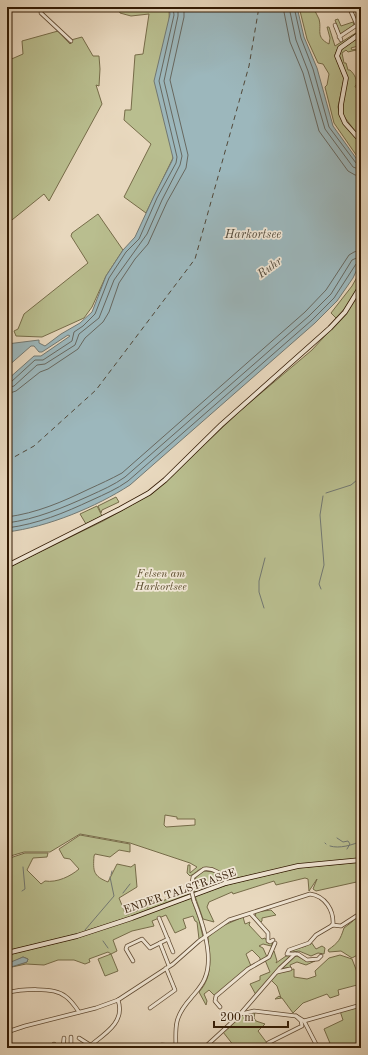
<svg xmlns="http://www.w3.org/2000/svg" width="368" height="1055" viewBox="0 0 368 1055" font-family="'Old Standard TT',serif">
  <rect width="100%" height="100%" fill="#e8d8be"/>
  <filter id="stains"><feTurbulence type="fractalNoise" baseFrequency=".005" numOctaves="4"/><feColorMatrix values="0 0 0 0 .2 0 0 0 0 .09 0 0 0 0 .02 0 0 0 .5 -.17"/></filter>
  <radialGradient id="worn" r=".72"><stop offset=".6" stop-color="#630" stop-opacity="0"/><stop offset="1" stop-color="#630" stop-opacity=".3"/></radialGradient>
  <g fill="#b9be8f" stroke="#766c49" fill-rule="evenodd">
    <path d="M118,7H131L134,11L143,7H169L173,158L146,213L124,197L151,144L124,120L125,110H131L135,55L143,54L149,14L131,16L120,13Z"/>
    <path d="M299,7H313C315,11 317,15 319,19C322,30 315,37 329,44L330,38L327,27H329L335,46L359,31L338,48L335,55L344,79L338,107L341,119L361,145V162L334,123L325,87L327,85L329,74L323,64L318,63L307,39Z"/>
    <path d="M338,19L341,26L353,22L354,25L340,34L335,20Z"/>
    <path d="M58,31L70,44L72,42L71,40L82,37L93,56H99L100,69L99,86L96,85L102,104L49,201L44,194L7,224V61L23,54L22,41Z"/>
    <path d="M361,35L358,46L351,48L352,50L361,48V53L357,54L356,50L348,52L346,50L342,53L344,63H346L348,70H350C355,75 358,80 355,87L361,89V139L343,115L342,108L347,81L339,54L342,49Z"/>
    <path d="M98,214L123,250L106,276L92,307L84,318L42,337L16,336L14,331L18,329L24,314L88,263L71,236L72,233Z"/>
    <path d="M361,270V283L348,304L337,319L331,313L352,286Z"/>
    <path d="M361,289V859L297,865L233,879C222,879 217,865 203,868C198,869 195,874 190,876L187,873L188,865H190V873L197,867L190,863L130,843L80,834L50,852H24L7,857V568L103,521L153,493L241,410L312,350L347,312ZM165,815L177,817V819H195V825L166,827L164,825Z"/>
    <path d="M116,497L119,502L102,510L101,513L98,506Z"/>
    <path d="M97,506L102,516L86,524L80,514Z"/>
    <path d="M80,835L130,844V852L119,850L110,857L95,854L94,856C93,871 93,876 108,882L117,864L131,867L135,864L137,887L119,898L126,915L170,898L185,891L188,887L189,894L132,916L77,934L7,951V892L10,887L7,886V859L25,853H48L47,857L33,858L27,870L41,884L45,881C57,883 71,876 79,869L70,859L64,858L59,849Z"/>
    <path d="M361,862V881L316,891L313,889L317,879L309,891L308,879L305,878L276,885L274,881L233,894L232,892L209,902L207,907L214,922L203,919L195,896L230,884L298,868Z"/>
    <path d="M204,871L214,872L220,877V881L194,892C192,882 195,876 204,871Z"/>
    <path d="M191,898L199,920L203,937L199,939L197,922L195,921L193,916L183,919L186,928L175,933L166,915L152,921L154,926L132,931L113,940L117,951L111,954L118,971L105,976L98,959L111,954L108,952L89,959L90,962L85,964L74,960H58L44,965L26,964L7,968V955L77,938ZM23,957L28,959L27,962L11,967L8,965Z"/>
    <path d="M271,910L276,915L262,918V921L260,923L255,917L256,912Z"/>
    <path d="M361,914V953L352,958L341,951L329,952L328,950C339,942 340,940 344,928L353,921L352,919Z"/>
    <path d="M243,917L245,924L250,922L249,925L262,939L265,938L267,941L273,943L271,946L263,944L259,946L263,948L267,957L260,961V958L252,950L246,954L251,966L215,996L209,990L204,994L207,1001L206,1005L199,992C214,975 209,957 208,937L220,927Z"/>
    <path d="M311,942L316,949L322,946L325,948L324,954L318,953L311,956L299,951L288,953L290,951L306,946Z"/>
    <path d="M274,951L277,961L276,963L286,956L293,955V957L297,956L307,961H315L306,965L297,962L290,965L291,968H284L256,995L250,984L260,980V976L270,972L265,960Z"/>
    <path d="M340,955L352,959L357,972L361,970V984L338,990L339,995L330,998L327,994L303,1003L293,1013L282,998L275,999L279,996L281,998L277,986L271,980L278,972L294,969V977L307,979L316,976L315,971L329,958Z"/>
    <path d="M361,1005V1048H332L324,1029L343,1020L340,1011Z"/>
    <path d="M255,1012L254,1018L256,1021L265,1024L258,1031L267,1043V1048H231L234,1046L223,1032L241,1015Z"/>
  </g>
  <g fill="#9cb7bc" stroke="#727872">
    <path d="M169,7H297L304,37L317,68L333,126L361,165V261L353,278L337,301L315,323L130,485C96,507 48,527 7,532V380L34,356H41L70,336L68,335L42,352H39L34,346H31L7,367V344L39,340V343L45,346L61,334L80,323L92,312L106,276L123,250L135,237L154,196L172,161L173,158L154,81L170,14Z"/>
    <path d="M23,957L28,959L27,962L11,967L8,966L11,962Z"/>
  </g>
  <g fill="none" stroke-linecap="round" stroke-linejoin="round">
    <g stroke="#676860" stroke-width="1">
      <path d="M283,7L290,42L303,73L319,131L348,171L355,175L361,176"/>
      <path d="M289,7L296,40L308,71L325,129L353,167L361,170"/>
      <path d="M294,7L301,38L313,69L329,127L356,163L361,165"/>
      <path d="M7,383L11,382L35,360H43L72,341L74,332L83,326L95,314L109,278L126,252L139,239L157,198L176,163L177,157L159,81L174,15L173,7"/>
      <path d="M7,388L14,386L37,365L45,364L75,345L79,334L99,318L114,280L147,234L162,200L180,165L182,156L164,81L178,16V7"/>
      <path d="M7,394L16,391L40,372L48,369L78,349L85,338L103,322L109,312L119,283L135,259L148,244L167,202L186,168L188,155L170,80L184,17V7"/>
      <path d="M7,517C37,513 62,502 89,489C100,484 111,479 122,473L305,312L326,290L349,255L354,252L361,250"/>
      <path d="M7,523C37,519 62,508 89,496C102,490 114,485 125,477L309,316L331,294L352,260L361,256"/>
      <path d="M7,528C38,524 64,513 92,500C105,494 117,489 128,481L312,320L334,298L356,264L361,261"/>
    </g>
    <g stroke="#727872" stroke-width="1">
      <path d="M326,493L351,485L357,480L361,483"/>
      <path d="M321,589L319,584L324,565L320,515L323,496"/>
      <path d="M264,608L259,592V581L265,558"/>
      <path d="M337,838L343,842L348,841L350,844L347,849"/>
      <path d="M325,843L326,844"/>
      <path d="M330,846C339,849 353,845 361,841"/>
      <path d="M111,875L112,871"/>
      <path d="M22,891L25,889L23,867"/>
      <path d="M123,893L130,884"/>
      <path d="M85,930L114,896L110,877"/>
      <path d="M103,941L108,948"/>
    </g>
    <path stroke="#52493a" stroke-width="1" stroke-dasharray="5 4" stroke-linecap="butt" d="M7,461L34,446L96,390L195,259L249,66L259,7"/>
    <g stroke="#604a32" stroke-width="4.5">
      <g id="street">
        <path d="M41,7V13L71,41"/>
        <path d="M349,7L357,25L361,29"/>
        <path d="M337,9L338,7"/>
        <path d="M335,25L341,40"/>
        <path d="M339,37L357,25"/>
        <path d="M191,889L193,877L204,869C213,868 223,873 226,883"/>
        <path d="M251,914L268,933V941L270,942L273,940"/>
        <path d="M159,918L173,952"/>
        <path d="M332,925L341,926L361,913"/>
        <path d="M160,943L169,966"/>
        <path d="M133,961L126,949L127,946L142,939L150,948L168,939"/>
        <path d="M277,972L290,969"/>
        <path d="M7,993C21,989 54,987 65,996C71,1000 75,1006 79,1012"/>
        <path d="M220,1007L215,1001L216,996L248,969L269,957L275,943"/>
        <path d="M150,1008L175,990L166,968"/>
        <path d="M241,1013L280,968L295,954"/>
        <path d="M304,1021L361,1005"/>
        <path d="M7,1032L25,1026L96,1008L118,1000L173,964L199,941L229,920L310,894C325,896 334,910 333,925L316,935L309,943L289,950L287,954H298L307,960L318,959L321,956"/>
        <path d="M79,1038L90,1045"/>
        <path d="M54,1048V1044"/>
        <path d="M63,1048L64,1038"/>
        <path d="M71,1048V1037"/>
        <path d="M87,1048C103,1035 126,1023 118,1000"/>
        <path d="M150,1048L162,1045L176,1046"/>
        <path d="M176,1048C175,1025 175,1016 191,998C196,992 202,986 205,978C214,957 202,921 194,901"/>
        <path d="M204,1048L241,1014L254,1011L296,1016L304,1021L318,1048"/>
        <path d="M268,1048V1043L302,1026L301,1021L296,1016"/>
      </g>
    </g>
    <g stroke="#321a03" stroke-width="5.5">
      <g id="secondary">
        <path d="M361,33L340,48L337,56L346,78L341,105V114L345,123L361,141"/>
        <path d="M7,566L120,509L149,493L165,480L221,425L330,328L345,312L361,286"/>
        <path d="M7,953L77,936L132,918L226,883L298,866L361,860"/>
      </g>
    </g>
    <use href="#street" stroke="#f0e6d5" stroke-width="3"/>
    <use href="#secondary" stroke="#f0e6d5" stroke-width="4"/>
    <g stroke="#604a32" stroke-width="4.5" stroke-linecap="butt">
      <path id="street-bridge" d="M191,889L194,901"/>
    </g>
    <use href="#street-bridge" stroke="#f0e6d5" stroke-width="3"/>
  </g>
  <g text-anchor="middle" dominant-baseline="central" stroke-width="3.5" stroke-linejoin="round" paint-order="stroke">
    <g font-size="11" font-style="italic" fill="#5a4b2d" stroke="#f0e6d5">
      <text x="161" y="574">Felsen am<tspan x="161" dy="13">Harkortsee</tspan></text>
    </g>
    <g font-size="11" fill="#321a03" stroke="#f0e6d5">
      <text transform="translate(180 892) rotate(-19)">ENDER TALSTRASSE</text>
    </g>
    <g font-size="12" font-style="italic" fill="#52493a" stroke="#f0e6d5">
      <text x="253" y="235">Harkortsee</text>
      <text transform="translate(270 268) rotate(-37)">Ruhr</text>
    </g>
  </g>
  <rect width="368" height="1055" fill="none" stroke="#e8d8be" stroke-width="24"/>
  <rect x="8" y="8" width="352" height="1039" fill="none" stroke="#321a03" stroke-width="2"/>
  <rect x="12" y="12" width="344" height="1031" fill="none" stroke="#321a03"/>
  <path d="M214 1021v6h74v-6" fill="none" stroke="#321a03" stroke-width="2"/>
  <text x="220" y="1021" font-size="12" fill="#321a03" stroke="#f0e6d5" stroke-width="3" paint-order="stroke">200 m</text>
  <rect width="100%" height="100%" filter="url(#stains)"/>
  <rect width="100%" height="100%" fill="url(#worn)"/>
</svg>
